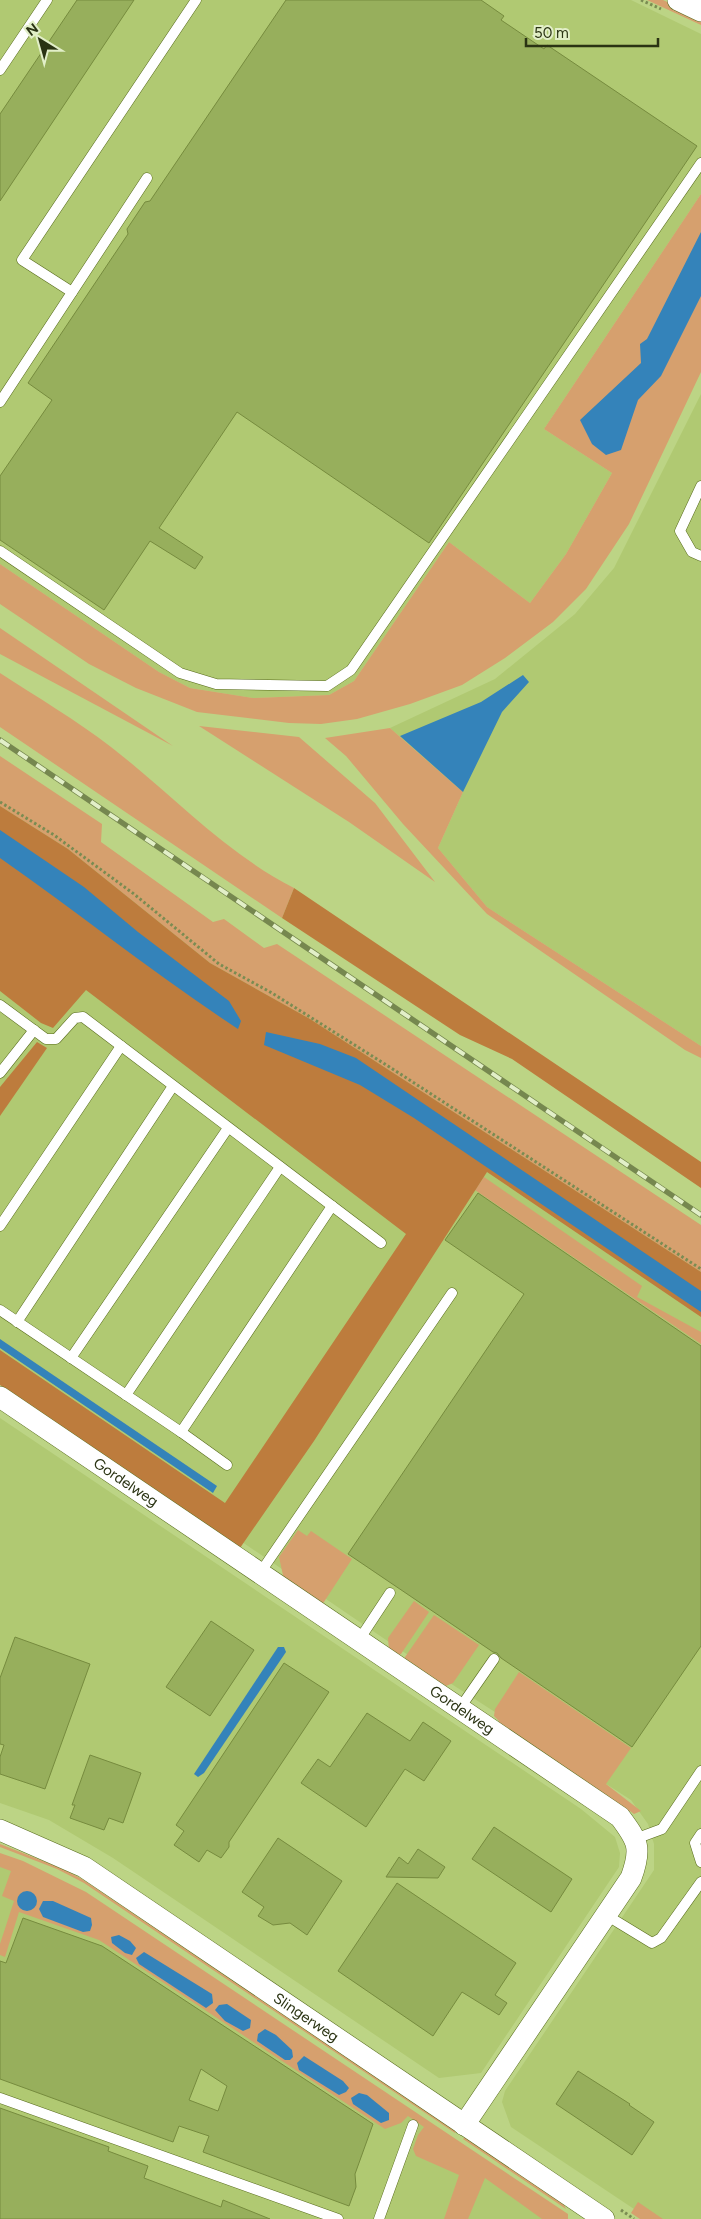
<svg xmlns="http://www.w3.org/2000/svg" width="701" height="2219" viewBox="0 0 701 2219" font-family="Figtree,sans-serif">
  <rect width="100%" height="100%" fill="#bcd485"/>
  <g fill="#b0c972">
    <path d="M0,0H631L701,34V194L544,429L612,473L566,554L530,603L449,542L354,681L329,695L253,698L190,688L159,672L0,564Z"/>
    <path d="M701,394V1046L487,907L438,848L463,792L390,728L495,679L575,614L614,568Z"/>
    <path d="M0,794L701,1246V2219H649L511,2127L502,2102L505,2091L654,1870V1844L648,1824L631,1800L436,1674L0,1377Z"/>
    <path d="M0,1418L581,1809L615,1837L620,1853L619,1867L481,2073L439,2078L113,1858L49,1820L0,1803Z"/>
    <path d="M0,1862L275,2024L559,2219H0Z"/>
  </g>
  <g fill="#d6a06e">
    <path d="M647,0H663L701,18V25Z"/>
    <path d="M701,194V372L629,524L586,589L553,622L505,658L462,685L410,704L357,719L321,724L289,723L197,712L136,688L89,664L0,604V564L159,672L190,688L253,698L329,695L354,681L449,542L530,603L566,554L612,473L544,429Z"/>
    <path d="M0,628L173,746L0,654Z"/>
    <path d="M0,673C37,697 76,720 111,747C172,794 225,853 294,888L282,918L0,727Z"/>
    <path d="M199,726L299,737L375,803L435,882L349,822Z"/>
    <path d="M390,728L463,792L438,848L487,907L701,1046V1058L685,1050L487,914L403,824L346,756L325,738Z"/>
    <path d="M0,756L102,824L101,842L213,922L224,919L264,948L277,944L701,1225V1272L310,1019L210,963L68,849L0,806Z"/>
    <path d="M484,1177L642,1286L637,1297L701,1332V1344L475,1190Z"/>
    <path d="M298,1530L307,1536L311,1531L352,1559L322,1605L284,1580L279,1557Z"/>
    <path d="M414,1601L429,1612L401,1654L397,1655L389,1650L388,1638Z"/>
    <path d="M434,1615L479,1645L453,1683L446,1686L442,1683L440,1686L403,1660Z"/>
    <path d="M519,1672L631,1748L606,1784L641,1811L634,1814L630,1811L627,1812L498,1724L499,1721L494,1716L495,1709Z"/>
    <path d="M0,1844L61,1868L82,1879L456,2131L455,2133L84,1883L57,1869L0,1847Z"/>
    <path d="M0,1853L23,1861L86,1892L568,2214V2219H542L485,2178L468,2219H444L459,2175L416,2156L413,2149L418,2135L424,2127L408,2116L401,2123L385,2129L99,1940L19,1912L5,1957L0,1955V1944L14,1901L2,1896L11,1871L0,1867Z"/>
    <path d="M465,2137L563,2203L566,2209L463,2139Z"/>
    <path d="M638,2202L663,2219H640L631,2213Z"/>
  </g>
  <g fill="#bd7c3d">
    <path d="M0,806L68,849L210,963L310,1019L701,1272V1317L487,1172L314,1441L240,1548L0,1385V1350L225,1503L406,1234L86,990L53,1028L41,1023L0,991Z"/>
    <path d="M294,888L701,1162V1188L512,1059L460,1035L282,918Z"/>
    <path d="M37,1042L47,1048L0,1116V1087Z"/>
  </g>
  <g fill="#3483ba">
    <path d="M701,232V296L661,376L638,400L621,450L606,455L592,444L580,420L641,363L640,344L647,339Z"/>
    <path d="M523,675L529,682L502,712L463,792L400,736L481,702Z"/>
    <path d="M0,830L84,887L138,932L229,1001L241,1021L238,1029C156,975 80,914 0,858Z"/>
    <path d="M266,1032L320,1044L356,1058L701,1291V1312L414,1118L360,1085L264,1045Z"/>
    <path d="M0,1339L217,1486L213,1493L0,1348Z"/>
    <path d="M278,1647H284L286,1652L204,1773L198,1777L194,1774Z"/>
    <circle cx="27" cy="1901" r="10"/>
    <path d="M43,1901H53L91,1918L92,1925L90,1931L83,1932L43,1917L39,1909Z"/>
    <path d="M119,1935L130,1941L136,1948L132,1955L125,1953L112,1943L111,1937Z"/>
    <path d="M144,1952L212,1994L213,2003L206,2008L139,1964L136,1958Z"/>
    <path d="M227,2004L251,2020L250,2028L243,2031L225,2021L215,2010L219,2005Z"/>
    <path d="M265,2029L276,2035L292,2050L293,2057L290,2060H285L257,2041L258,2034Z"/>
    <path d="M304,2056L343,2081L349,2088L346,2092L339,2095L299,2070L297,2063Z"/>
    <path d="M359,2093L367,2095L389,2113V2120L381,2123L353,2104L351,2098Z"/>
  </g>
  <g fill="#97af5c" stroke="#768b3e" fill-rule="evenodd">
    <path d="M77,0H134L0,201V114Z"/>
    <path d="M286,0H481L504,16L501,20L544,49L547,45L697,146L429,543L237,412L159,528L203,557L195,569L150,541L104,610L0,540V476L52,400L28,383L128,234L127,229L145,202L150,201Z"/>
    <path d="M478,1193L701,1346V1646L632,1747L501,1658L497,1653L493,1652L348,1554L524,1294L445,1240Z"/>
    <path d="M211,1621L254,1650L210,1716L166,1687Z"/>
    <path d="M15,1637L90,1664L45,1789L0,1774V1757L4,1745L0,1744V1678Z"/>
    <path d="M284,1663L329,1692L229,1842V1847L221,1858L207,1850L199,1862L174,1845L184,1831L176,1825Z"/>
    <path d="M367,1713L410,1741L423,1722L451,1741L424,1781L405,1769L366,1827L301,1783L318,1759L330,1767Z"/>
    <path d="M90,1755L141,1773L123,1823L109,1818L104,1830L70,1818L75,1805H72Z"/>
    <path d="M494,1827L572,1879L551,1912L472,1859Z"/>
    <path d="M278,1838L342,1881L307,1935L290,1923L273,1925L258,1916L264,1907L242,1892Z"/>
    <path d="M418,1849L445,1867L438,1878L386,1877L399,1857L408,1864Z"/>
    <path d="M397,1883L516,1963L495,1995L507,2003L499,2015L462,1992L433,2036L338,1971Z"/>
    <path d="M23,1918L102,1946L373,2124L355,2174L356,2187L349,2206L203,2152L209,2136L179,2126L173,2142L0,2079V1961L6,1963ZM201,2069L227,2086L218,2111L189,2100Z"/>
    <path d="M578,2071L630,2104L629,2105L654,2122L632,2155L556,2104Z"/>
    <path d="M0,2108L109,2147L108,2151L148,2166L144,2178L221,2207L223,2200L270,2219H0Z"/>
  </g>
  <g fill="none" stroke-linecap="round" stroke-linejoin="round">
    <g stroke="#586c1c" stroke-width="11">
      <g id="service">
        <path d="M0,70L47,0"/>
        <path d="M72,292L22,260L196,0"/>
        <path d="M0,402L147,178"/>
        <path d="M701,486L680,531L692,552L701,556"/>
        <path d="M0,551L180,673L216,684L327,686L351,670L701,163"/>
        <path d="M0,1005L46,1039H56L75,1018L83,1017L381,1243"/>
        <path d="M0,1073L34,1030"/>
        <path d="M0,1226L121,1046"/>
        <path d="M0,1310L181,1432L332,1206"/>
        <path d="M17,1322L173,1086"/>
        <path d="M71,1358L228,1128"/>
        <path d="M126,1395L280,1167"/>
        <path d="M181,1432L227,1465"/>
        <path d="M260,1573L452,1293"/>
        <path d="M359,1640L390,1593"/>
        <path d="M460,1708L494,1659"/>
        <path d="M701,1834L695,1843L701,1862"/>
        <path d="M635,1839L662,1829L701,1771"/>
        <path d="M606,1915L652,1943L661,1938L701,1882"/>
        <path d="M0,2098L338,2219"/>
        <path d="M379,2219L413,2125"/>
      </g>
    </g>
    <g stroke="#586c1c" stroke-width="22">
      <g id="minor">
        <path d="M678,0L701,11"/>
        <path id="s1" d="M0,1397L620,1817C638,1841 642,1848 631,1878L464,2125"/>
        <path id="s2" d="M0,1830L84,1867L604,2219"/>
      </g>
    </g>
    <g stroke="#7a8c52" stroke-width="3" stroke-dasharray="2.5 2.5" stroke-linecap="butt">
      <path d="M641,0L661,9"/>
      <path d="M0,802L54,835L134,894L219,964L272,993L388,1066L701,1269"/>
      <path d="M621,2210L634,2219"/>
    </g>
    <use href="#service" stroke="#fff" stroke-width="10"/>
    <use href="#minor" stroke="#fff" stroke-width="21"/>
    <g stroke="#76874f" stroke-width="5.5">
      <path id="rail" d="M0,740L701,1215"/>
    </g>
    <use href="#rail" stroke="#e2efc8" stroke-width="4" stroke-dasharray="11" stroke-linecap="butt"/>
  </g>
  <g text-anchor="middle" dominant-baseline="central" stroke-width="4" stroke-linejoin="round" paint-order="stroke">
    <g font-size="15" fill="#2a3313" stroke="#e2efc8">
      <text stroke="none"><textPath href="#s1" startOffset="152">Gordelweg</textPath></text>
      <text stroke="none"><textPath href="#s1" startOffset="558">Gordelweg</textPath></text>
      <text stroke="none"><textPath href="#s2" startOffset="360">Slingerweg</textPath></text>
    </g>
  </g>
  <g transform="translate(40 40) rotate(323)" stroke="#e2efc8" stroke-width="4" paint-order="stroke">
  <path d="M0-4L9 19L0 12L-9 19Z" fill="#2a3313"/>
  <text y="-8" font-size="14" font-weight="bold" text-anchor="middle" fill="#2a3313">N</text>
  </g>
  <path d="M526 38v8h132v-8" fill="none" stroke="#2a3313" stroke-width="2.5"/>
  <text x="534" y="38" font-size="15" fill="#2a3313" stroke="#e2efc8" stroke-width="4" paint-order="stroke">50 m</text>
</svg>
